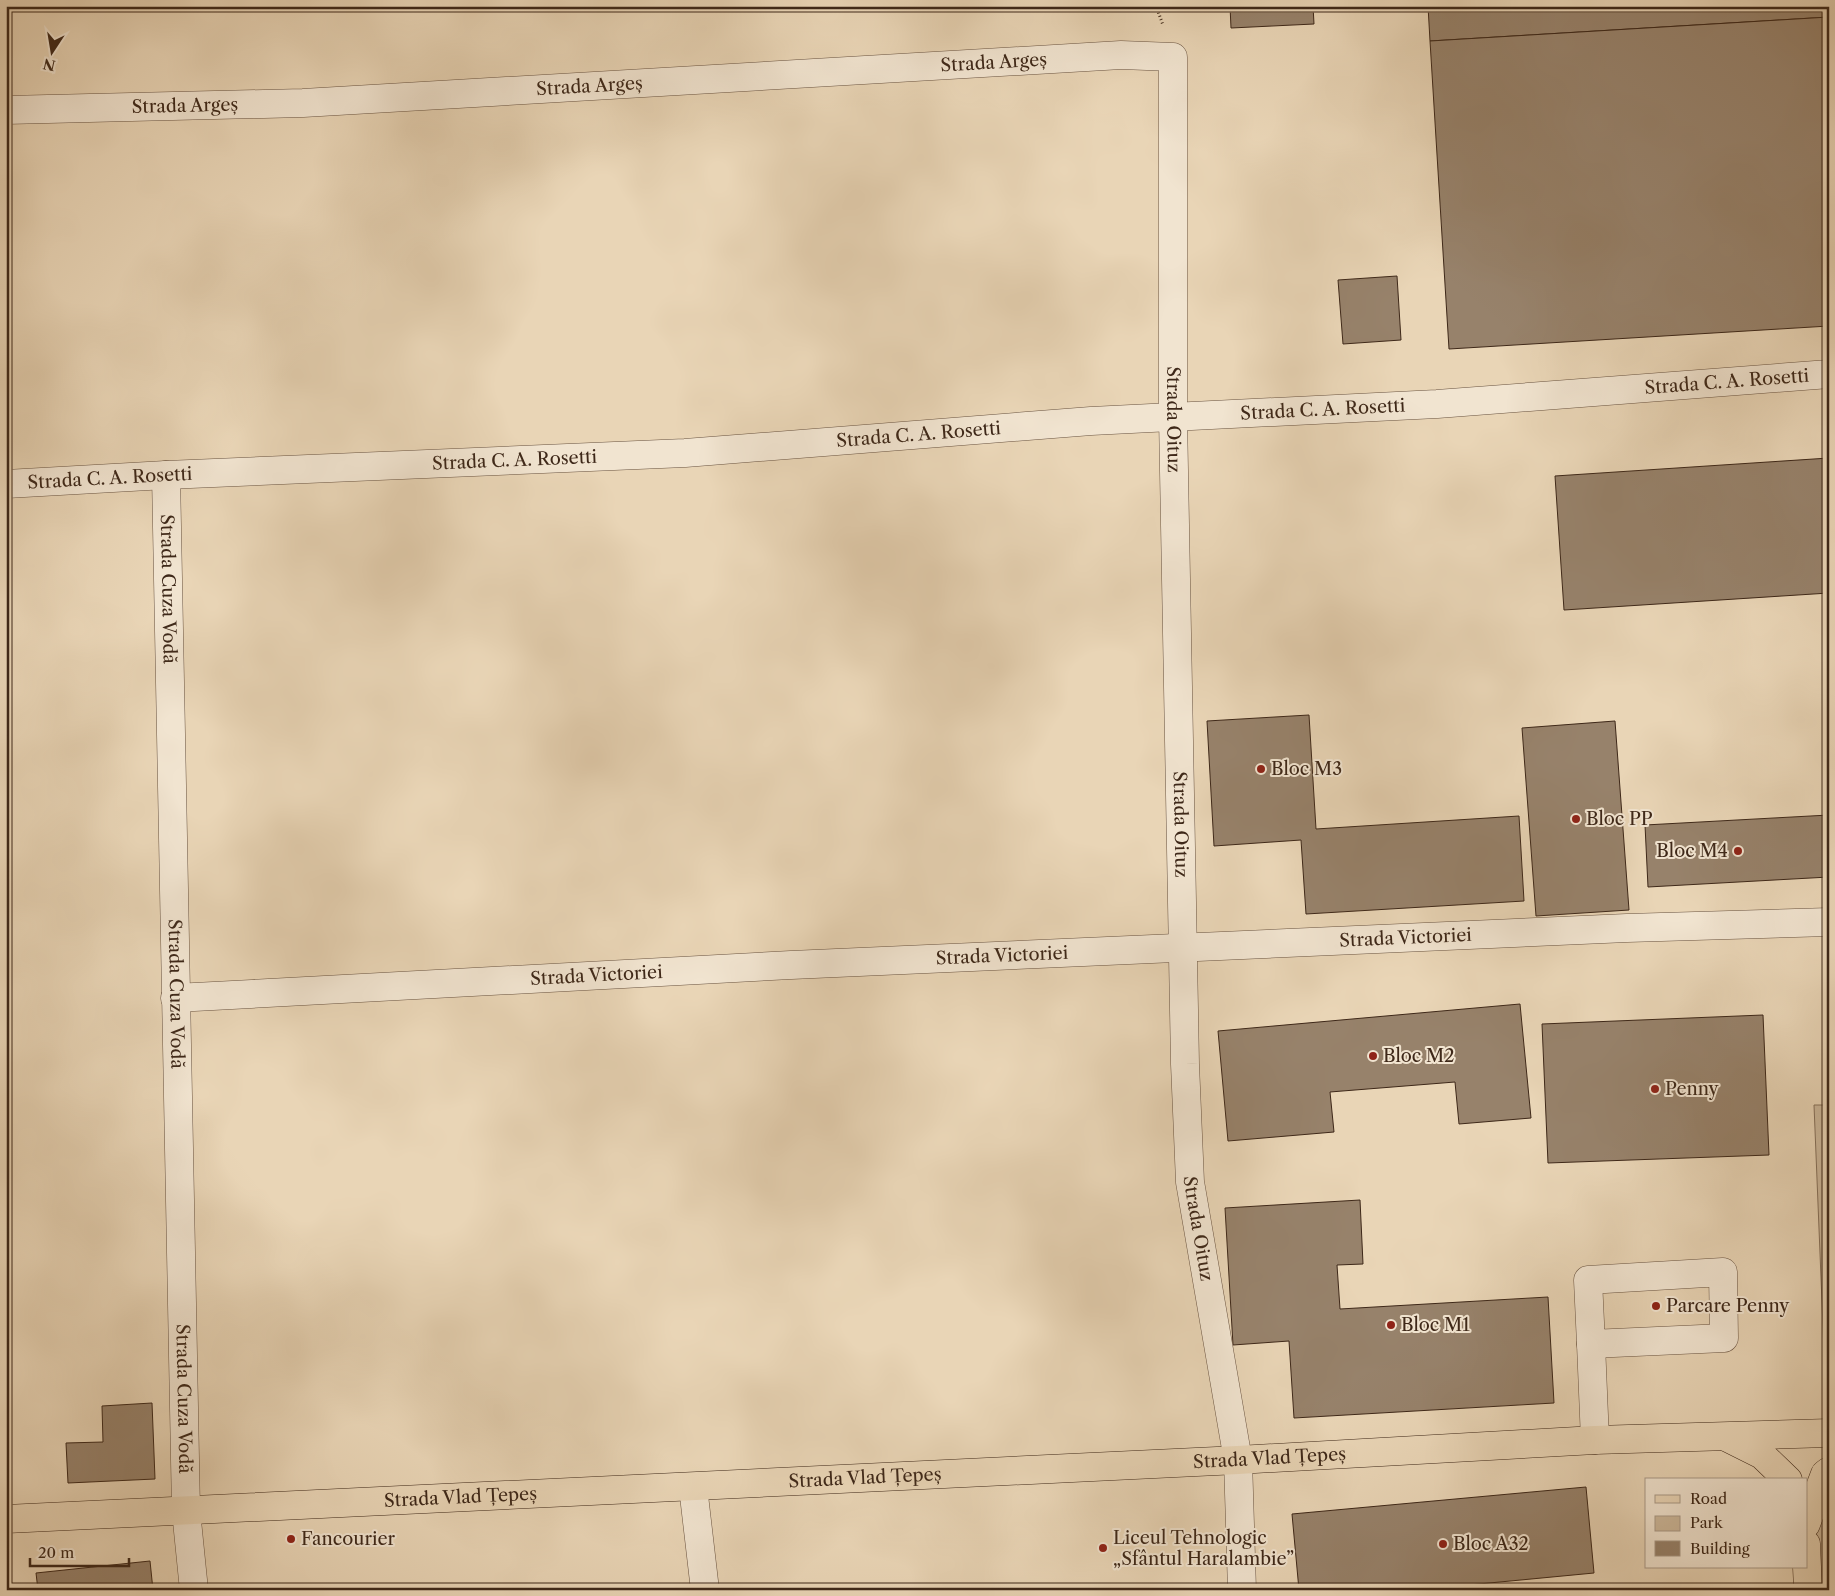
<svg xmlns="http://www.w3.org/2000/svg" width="1835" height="1596" viewBox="0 0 1835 1596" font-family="'Libre Caslon Text',serif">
  <rect width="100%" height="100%" fill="#e9d5b6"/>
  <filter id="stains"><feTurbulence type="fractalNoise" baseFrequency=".004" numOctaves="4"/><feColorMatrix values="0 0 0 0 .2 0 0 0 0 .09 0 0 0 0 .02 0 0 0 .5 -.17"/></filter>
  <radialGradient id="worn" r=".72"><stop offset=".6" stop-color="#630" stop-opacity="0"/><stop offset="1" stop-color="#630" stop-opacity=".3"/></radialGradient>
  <g fill="#ccb89b" stroke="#85705a">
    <path d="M1814,1105H1829V1401H1826Z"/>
    <path d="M1829,1471V1590H1808L1806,1544Z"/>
  </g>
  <g fill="#97826b" stroke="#3e2819">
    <path d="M1230,6H1313L1314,24L1231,28Z"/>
    <path d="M1428,6H1829V17L1430,41Z"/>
    <path d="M1829,17V326L1449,349L1430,41Z"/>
    <path d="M1397,276L1401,340L1343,344L1338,280Z"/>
    <path d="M1829,458V593L1564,610L1555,476Z"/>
    <path d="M1309,715L1316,829L1519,816L1524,901L1306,914L1301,840L1214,846L1207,721Z"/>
    <path d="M1615,721L1629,910L1536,916L1522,728Z"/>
    <path d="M1829,815V877L1648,887L1645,825Z"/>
    <path d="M1520,1004L1531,1118L1459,1124L1455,1082L1330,1092L1334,1132L1228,1141L1218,1031Z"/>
    <path d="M1763,1015L1769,1155L1548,1163L1542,1024Z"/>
    <path d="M1360,1200L1363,1264L1337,1265L1340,1309L1548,1297L1554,1403L1294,1418L1289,1341L1233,1345L1225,1208Z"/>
    <path d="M152,1403L155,1479L68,1483L66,1443L103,1442L102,1406Z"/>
    <path d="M1586,1487L1594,1573L1416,1590H1299L1292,1514Z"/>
    <path d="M150,1561L153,1590H38L36,1573Z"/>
  </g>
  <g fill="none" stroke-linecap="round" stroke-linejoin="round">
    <g stroke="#695340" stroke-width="29">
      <g id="minor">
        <path id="s1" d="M6,110L303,103L1121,55L1173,57V417L1185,1064L1190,1182L1238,1460L1242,1590"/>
        <path id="s2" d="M166,475L186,1511L194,1590"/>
        <path id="s3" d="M6,484L166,475L685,453L1091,421L1437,404L1829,374"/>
        <path id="s4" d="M175,998L791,965L1627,928L1829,922"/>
        <path d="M1723,1272L1724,1338L1591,1344L1588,1280Z"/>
        <path d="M1591,1344L1595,1440"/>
        <path d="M693,1487L705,1590"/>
      </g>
    </g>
    <g stroke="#3e2819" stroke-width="29">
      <g id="major">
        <path d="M1728,1438L1762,1455L1788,1480"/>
        <path id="s5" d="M6,1519L1238,1460L1595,1440L1829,1433"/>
        <path d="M1806,1524L1825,1474L1829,1471"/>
        <path d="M1806,1544L1808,1590"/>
      </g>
    </g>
    <path stroke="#3e2819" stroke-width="3" stroke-dasharray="1 2.5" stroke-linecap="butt" d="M1156,6L1163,25"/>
    <use href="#minor" stroke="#f1e4d0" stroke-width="28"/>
    <use href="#major" stroke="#e9d5b6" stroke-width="28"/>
  </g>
  <g fill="#8f2418" stroke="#f1e4d0" stroke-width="2">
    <circle cx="1261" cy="769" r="5"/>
    <circle cx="1576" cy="819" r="5"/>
    <circle cx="1738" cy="851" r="5"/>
    <circle cx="1373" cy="1056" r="5"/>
    <circle cx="1655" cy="1089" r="5"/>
    <circle cx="1656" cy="1306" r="5"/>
    <circle cx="1391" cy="1325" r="5"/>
    <circle cx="291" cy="1539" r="5"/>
    <circle cx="1443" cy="1544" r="5"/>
    <circle cx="1103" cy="1548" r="5"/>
  </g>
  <g text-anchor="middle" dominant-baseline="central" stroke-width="4" stroke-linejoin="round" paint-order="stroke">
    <g font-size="18" fill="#3e2819" stroke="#f1e4d0">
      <text stroke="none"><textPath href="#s1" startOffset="989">Strada Argeș</textPath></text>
      <text stroke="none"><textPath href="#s1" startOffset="584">Strada Argeș</textPath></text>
      <text stroke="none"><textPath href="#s1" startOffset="179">Strada Argeș</textPath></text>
      <text stroke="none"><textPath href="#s3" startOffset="1724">Strada C. A. Rosetti</textPath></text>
      <text stroke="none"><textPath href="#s3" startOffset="1319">Strada C. A. Rosetti</textPath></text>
      <text stroke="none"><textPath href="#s1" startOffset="1531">Strada Oituz</textPath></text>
      <text stroke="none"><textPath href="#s3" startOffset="914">Strada C. A. Rosetti</textPath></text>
      <text stroke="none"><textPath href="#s3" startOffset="509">Strada C. A. Rosetti</textPath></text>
      <text stroke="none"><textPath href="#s3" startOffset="104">Strada C. A. Rosetti</textPath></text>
      <text stroke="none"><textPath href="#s2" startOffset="114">Strada Cuza Vodă</textPath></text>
      <text stroke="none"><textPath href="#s1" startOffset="1936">Strada Oituz</textPath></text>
      <text stroke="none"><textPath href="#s4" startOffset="1232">Strada Victoriei</textPath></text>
      <text stroke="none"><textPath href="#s4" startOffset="828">Strada Victoriei</textPath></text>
      <text stroke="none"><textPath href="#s4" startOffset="422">Strada Victoriei</textPath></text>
      <text stroke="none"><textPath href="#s2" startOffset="519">Strada Cuza Vodă</textPath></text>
      <text stroke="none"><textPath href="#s1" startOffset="2341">Strada Oituz</textPath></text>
      <text stroke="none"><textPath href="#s2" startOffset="924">Strada Cuza Vodă</textPath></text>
      <text stroke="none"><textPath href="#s5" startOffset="1265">Strada Vlad Țepeș</textPath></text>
      <text stroke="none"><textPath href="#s5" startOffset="860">Strada Vlad Țepeș</textPath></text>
      <text stroke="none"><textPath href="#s5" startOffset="455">Strada Vlad Țepeș</textPath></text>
    </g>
    <g font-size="18" fill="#3e2819" stroke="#f1e4d0" text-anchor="start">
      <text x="1271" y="769">Bloc M3</text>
      <text x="1586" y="819">Bloc PP</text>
      <text x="1728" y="851" text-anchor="end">Bloc M4</text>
      <text x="1383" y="1056">Bloc M2</text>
      <text x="1665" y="1089">Penny</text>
      <text x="1666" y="1306">Parcare Penny</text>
      <text x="1401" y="1325">Bloc M1</text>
      <text x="1113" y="1538">Liceul Tehnologic<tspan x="1113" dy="21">„Sfântul Haralambie”</tspan></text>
      <text x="301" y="1539">Fancourier</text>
      <text x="1453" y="1544">Bloc A32</text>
    </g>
  </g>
  <rect width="1835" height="1596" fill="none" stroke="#e9d5b6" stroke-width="25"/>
  <rect x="8" y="8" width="1820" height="1581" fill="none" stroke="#3e2819" stroke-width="2.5"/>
  <rect x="12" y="12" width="1810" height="1571" fill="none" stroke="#3e2819"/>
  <rect x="1645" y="1478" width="162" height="90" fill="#f1e4d0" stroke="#a99987"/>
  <rect x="1655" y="1495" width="25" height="8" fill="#e9d5b6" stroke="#a99987"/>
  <text x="1690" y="1504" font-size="15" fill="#3e2819">Road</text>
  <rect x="1655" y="1516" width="25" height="15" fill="#ccb89b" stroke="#a99987"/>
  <text x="1690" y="1528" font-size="15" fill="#3e2819">Park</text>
  <rect x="1655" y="1541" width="25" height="15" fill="#97826b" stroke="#a99987"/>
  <text x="1690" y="1554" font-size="15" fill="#3e2819">Building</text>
  <g transform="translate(52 52) rotate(192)" stroke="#f1e4d0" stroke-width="4" paint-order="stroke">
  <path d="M0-4L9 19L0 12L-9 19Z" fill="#3e2819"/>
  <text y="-8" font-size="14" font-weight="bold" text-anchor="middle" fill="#3e2819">N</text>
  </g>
  <path d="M30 1558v8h99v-8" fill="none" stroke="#3e2819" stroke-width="2.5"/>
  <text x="38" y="1558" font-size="15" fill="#3e2819" stroke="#f1e4d0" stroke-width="4" paint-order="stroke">20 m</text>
  <rect width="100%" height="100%" filter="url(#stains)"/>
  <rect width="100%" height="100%" fill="url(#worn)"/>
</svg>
